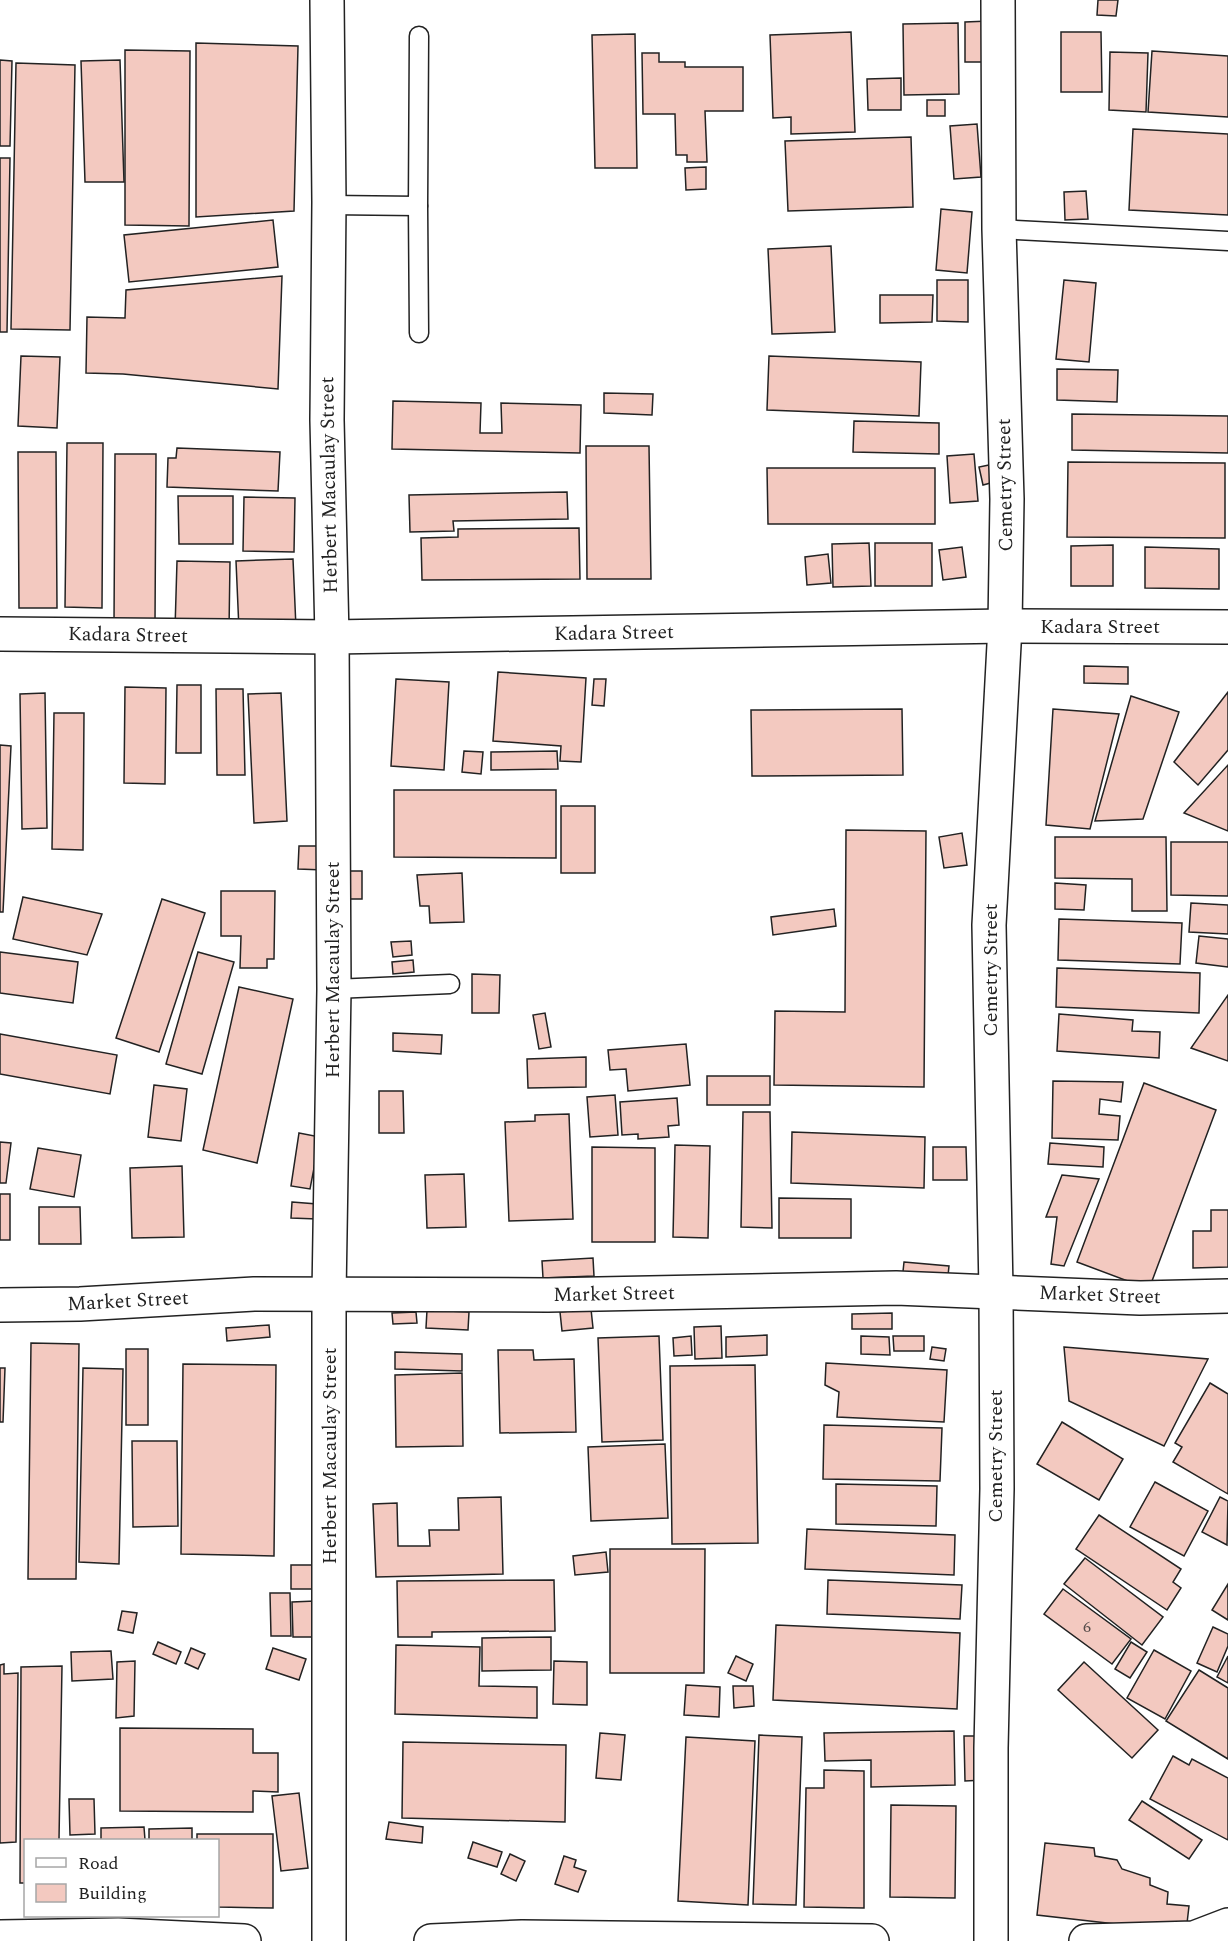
<svg xmlns="http://www.w3.org/2000/svg" width="1228" height="1941" viewBox="0 0 1228 1941" font-family="Spectral,serif">
  <rect width="100%" height="100%" fill="#fff"/>
  <g fill="#f3c9c0" stroke="#222" stroke-width="1.5">
    <path d="M1098,0H1118L1116,16L1097,15Z"/>
    <path d="M989,21V62H965V22Z"/>
    <path d="M958,23L959,94L904,95L903,24Z"/>
    <path d="M851,32L855,132L791,134V117L773,118L770,35Z"/>
    <path d="M1061,32H1101L1102,92H1061Z"/>
    <path d="M635,34L637,168H595L592,35Z"/>
    <path d="M196,43L298,46L294,211L196,217Z"/>
    <path d="M125,50L190,51L189,226L125,225Z"/>
    <path d="M1152,51L1228,56V117L1148,112Z"/>
    <path d="M1110,52L1148,53L1146,112L1109,110Z"/>
    <path d="M642,53H659V62H685V67H743V111H705L707,162H687V155H676L675,114H643Z"/>
    <path d="M0,60L12,61L10,146H0Z"/>
    <path d="M120,60L124,182H85L81,61Z"/>
    <path d="M16,63L75,65L70,330L11,329Z"/>
    <path d="M901,78V110H868L867,79Z"/>
    <rect x="927" y="100" width="18" height="16"/>
    <path d="M977,124L981,177L954,179L950,126Z"/>
    <path d="M1133,129L1228,134V215L1129,210Z"/>
    <path d="M911,137L913,207L788,211L785,141Z"/>
    <path d="M0,158H10L7,332H0Z"/>
    <path d="M706,167V189L686,190L685,168Z"/>
    <path d="M1086,191L1088,219L1065,220L1064,192Z"/>
    <path d="M941,209L972,212L967,273L936,270Z"/>
    <path d="M273,220L278,267L129,282L124,235Z"/>
    <path d="M831,246L835,332L772,334L768,249Z"/>
    <path d="M282,276L278,389L123,374L86,373L87,317L125,318L126,290Z"/>
    <path d="M937,280H968V322L937,321Z"/>
    <path d="M1064,280L1096,283L1089,362L1056,359Z"/>
    <path d="M880,295H933L932,322L880,323Z"/>
    <path d="M21,356L60,357L57,428L18,426Z"/>
    <path d="M769,356L921,362L919,416L767,410Z"/>
    <path d="M1057,369L1118,370L1117,402L1057,400Z"/>
    <path d="M604,393L653,394L652,415L604,413Z"/>
    <path d="M393,401L481,403L480,433H502L501,403L581,405L580,453L392,449Z"/>
    <path d="M1072,414L1228,416V453L1072,450Z"/>
    <path d="M854,421L939,423V454L853,452Z"/>
    <path d="M67,443H103L102,608L65,607Z"/>
    <path d="M586,446H649L651,579H587Z"/>
    <path d="M177,448L280,452L278,491L167,487L168,458H176Z"/>
    <path d="M18,452H56L57,608H19Z"/>
    <path d="M115,454H156L155,623H114Z"/>
    <path d="M974,454L978,501L950,503L947,456Z"/>
    <path d="M1068,462L1225,463V538L1067,537Z"/>
    <path d="M994,464L998,481L983,485L979,467Z"/>
    <path d="M767,468H935V524H768Z"/>
    <path d="M567,492L568,519L453,521L454,531L410,532L409,495Z"/>
    <path d="M178,496H233V544H179Z"/>
    <path d="M244,497L295,498L294,552L243,551Z"/>
    <path d="M579,528L580,579L422,580L421,538L458,537V529Z"/>
    <path d="M869,543L871,586L833,587L832,544Z"/>
    <rect x="875" y="543" width="57" height="43"/>
    <path d="M1113,545V586H1071V546Z"/>
    <path d="M962,547L966,577L943,580L939,550Z"/>
    <path d="M1145,547L1219,549V589L1145,588Z"/>
    <path d="M828,554L831,583L807,585L805,557Z"/>
    <path d="M293,559L296,628L239,630L236,561Z"/>
    <path d="M177,561L230,562L229,630L175,629Z"/>
    <path d="M1084,666L1128,667V684L1084,683Z"/>
    <path d="M498,672L586,678L581,762L560,761L561,746L493,741Z"/>
    <path d="M396,679L449,682L444,770L391,766Z"/>
    <path d="M594,679H606L604,706L592,705Z"/>
    <path d="M177,685H201V753H176Z"/>
    <path d="M125,687L166,688L165,784L124,783Z"/>
    <path d="M216,689H243L245,775H217Z"/>
    <path d="M1228,692V750L1198,785L1174,762Z"/>
    <path d="M45,693L47,828L22,829L20,694Z"/>
    <path d="M281,693L287,821L254,823L248,694Z"/>
    <path d="M1131,696L1179,712L1143,819L1095,821Z"/>
    <path d="M902,709L903,775L752,776L751,710Z"/>
    <path d="M1053,709L1119,714L1090,829L1046,825Z"/>
    <path d="M54,713H84L83,850L52,849Z"/>
    <path d="M0,745L11,746L3,912H0Z"/>
    <path d="M464,751L483,752L481,774L462,772Z"/>
    <path d="M557,751L558,769L491,770V752Z"/>
    <path d="M1228,765V831L1184,813Z"/>
    <path d="M394,790H556V858L394,857Z"/>
    <rect x="561" y="806" width="34" height="67"/>
    <path d="M846,830L926,831L924,1087L774,1085L775,1011L845,1012Z"/>
    <path d="M962,833L967,865L944,868L939,837Z"/>
    <path d="M1055,837H1166L1167,911H1132V879L1055,878Z"/>
    <path d="M1171,842H1228V896L1171,895Z"/>
    <path d="M299,846H323L324,870L298,869Z"/>
    <path d="M350,871H362V899H349Z"/>
    <path d="M462,873L464,922L430,923L429,906H420L417,875Z"/>
    <path d="M1055,883L1086,885L1084,910L1055,909Z"/>
    <path d="M221,891H275L274,959H267V968H240L241,936H221Z"/>
    <path d="M23,897L102,914L87,955L13,939Z"/>
    <path d="M162,899L205,913L159,1052L116,1038Z"/>
    <path d="M1191,903L1228,905V934L1189,932Z"/>
    <path d="M834,909L836,926L773,935L771,917Z"/>
    <path d="M1059,919L1182,923L1180,964L1058,960Z"/>
    <path d="M1199,936L1228,939V967L1196,963Z"/>
    <path d="M411,941L412,955L393,957L391,942Z"/>
    <path d="M0,952L78,962L73,1003L0,993Z"/>
    <path d="M198,952L234,962L202,1074L166,1064Z"/>
    <path d="M413,960L414,972L393,974L392,962Z"/>
    <path d="M1057,968L1200,973L1199,1013L1056,1007Z"/>
    <path d="M472,974L500,975L499,1013H472Z"/>
    <path d="M239,987L293,999L257,1163L203,1150Z"/>
    <path d="M1228,995V1061L1191,1048Z"/>
    <path d="M545,1013L551,1047L539,1049L533,1015Z"/>
    <path d="M1059,1014L1133,1020L1132,1031L1160,1032L1159,1058L1057,1051Z"/>
    <path d="M393,1033L442,1035L441,1054L393,1051Z"/>
    <path d="M0,1034L117,1055L110,1094L0,1074Z"/>
    <path d="M686,1044L690,1085L628,1091L626,1069L610,1070L608,1050Z"/>
    <path d="M586,1057V1087L528,1088L527,1059Z"/>
    <rect x="707" y="1076" width="63" height="29"/>
    <path d="M1053,1081L1123,1082L1121,1102L1100,1099L1099,1114L1120,1116L1118,1140L1052,1138Z"/>
    <path d="M1144,1083L1216,1110L1149,1289L1077,1262Z"/>
    <path d="M154,1085L187,1089L181,1141L148,1137Z"/>
    <path d="M379,1091H403L404,1133H379Z"/>
    <path d="M615,1095L618,1135L590,1137L587,1097Z"/>
    <path d="M677,1098L679,1125L668,1126L669,1137L638,1139V1134L622,1135L620,1102Z"/>
    <path d="M743,1112H770L772,1228L741,1227Z"/>
    <path d="M569,1114L573,1219L509,1221L505,1122L535,1121V1115Z"/>
    <path d="M792,1132L925,1137L924,1188L791,1183Z"/>
    <path d="M299,1133L320,1137L310,1189L291,1186Z"/>
    <path d="M0,1142L11,1143L6,1183H0Z"/>
    <path d="M1050,1143L1104,1147L1103,1167L1048,1164Z"/>
    <path d="M675,1145L710,1146L708,1238L673,1237Z"/>
    <path d="M592,1147L655,1148V1242H592Z"/>
    <path d="M933,1147H966L967,1180H933Z"/>
    <path d="M38,1148L81,1155L74,1197L30,1189Z"/>
    <path d="M182,1166L184,1237L132,1238L130,1168Z"/>
    <path d="M464,1174L466,1227L427,1228L425,1175Z"/>
    <path d="M1062,1175L1099,1179L1064,1266L1051,1264L1057,1217H1046Z"/>
    <rect x="0" y="1194" width="10" height="46"/>
    <path d="M779,1198L851,1199V1238H779Z"/>
    <path d="M292,1202L317,1204V1219L291,1218Z"/>
    <path d="M39,1207H80L81,1244H39Z"/>
    <path d="M1211,1210H1228V1267L1193,1268V1231H1211Z"/>
    <path d="M593,1258L594,1276L543,1278L542,1261Z"/>
    <path d="M904,1262L949,1266L947,1285L902,1281Z"/>
    <path d="M591,1309L593,1328L562,1331L560,1312Z"/>
    <path d="M427,1310L469,1312L468,1330L426,1328Z"/>
    <path d="M416,1312L417,1323L393,1324L392,1313Z"/>
    <path d="M892,1313V1329H852V1314Z"/>
    <path d="M269,1325L270,1337L227,1341L226,1328Z"/>
    <path d="M721,1326L722,1358L695,1359L694,1327Z"/>
    <path d="M767,1335V1355L726,1357V1337Z"/>
    <path d="M659,1336L663,1440L602,1442L598,1338Z"/>
    <path d="M691,1336L692,1355L674,1356L673,1338Z"/>
    <path d="M861,1336L889,1337L890,1355L861,1354Z"/>
    <path d="M893,1336H924V1351H894Z"/>
    <path d="M31,1343L79,1344L76,1579H28Z"/>
    <path d="M932,1347L946,1349L944,1361L930,1359Z"/>
    <path d="M1064,1347L1208,1359L1164,1446L1069,1401Z"/>
    <rect x="126" y="1349" width="22" height="76"/>
    <path d="M498,1350H533L534,1360L574,1359L576,1432L500,1433Z"/>
    <path d="M395,1352L462,1354V1371L395,1369Z"/>
    <path d="M826,1363L947,1370L944,1422L837,1417L839,1392L825,1385Z"/>
    <path d="M183,1364L276,1365L274,1556L181,1554Z"/>
    <path d="M755,1365L758,1543L672,1544L670,1366Z"/>
    <path d="M0,1368H5L3,1422H0Z"/>
    <path d="M83,1368L123,1369L119,1564L79,1562Z"/>
    <path d="M462,1373L463,1446L396,1447L395,1375Z"/>
    <path d="M1210,1383L1228,1394V1494L1173,1462L1182,1447L1175,1443Z"/>
    <path d="M1062,1422L1123,1459L1099,1500L1037,1464Z"/>
    <path d="M824,1425L942,1428L940,1481L823,1479Z"/>
    <path d="M132,1441H177L178,1526L133,1527Z"/>
    <path d="M665,1444L668,1518L591,1521L588,1447Z"/>
    <path d="M1155,1482L1208,1511L1184,1556L1130,1527Z"/>
    <path d="M836,1484L937,1486L936,1526L836,1524Z"/>
    <path d="M501,1497L503,1574L376,1577L373,1504L397,1503L398,1546H430L429,1530H459L458,1498Z"/>
    <path d="M1220,1497L1228,1501L1227,1545L1202,1532Z"/>
    <path d="M1099,1515L1181,1569L1173,1582L1181,1588L1167,1610L1076,1549Z"/>
    <path d="M807,1529L955,1535L954,1575L805,1569Z"/>
    <path d="M610,1549H705L704,1673H610Z"/>
    <path d="M606,1552L608,1572L575,1575L573,1556Z"/>
    <path d="M1085,1558L1163,1617L1142,1645L1064,1584Z"/>
    <rect x="291" y="1565" width="22" height="24"/>
    <path d="M554,1580L555,1631L432,1632V1637H398L397,1581Z"/>
    <path d="M828,1580L962,1585L960,1619L827,1614Z"/>
    <path d="M1228,1584V1620L1212,1610Z"/>
    <path d="M1063,1589L1131,1639L1112,1664L1044,1614Z"/>
    <path d="M270,1593H290L291,1636H271Z"/>
    <path d="M315,1601L317,1637H293L292,1602Z"/>
    <path d="M122,1611L137,1613L133,1633L118,1630Z"/>
    <path d="M776,1625L960,1633L957,1709L773,1700Z"/>
    <path d="M1213,1627L1228,1634V1646L1217,1672L1197,1663Z"/>
    <path d="M551,1637V1670L482,1671V1638Z"/>
    <path d="M158,1642L181,1652L176,1664L153,1654Z"/>
    <path d="M1131,1642L1147,1652L1130,1678L1115,1669Z"/>
    <path d="M396,1645L480,1647L479,1686L537,1687V1718L395,1714Z"/>
    <path d="M191,1648L205,1654L198,1669L185,1663Z"/>
    <path d="M273,1648L306,1659L299,1680L266,1669Z"/>
    <path d="M1154,1650L1191,1671L1165,1719L1127,1698Z"/>
    <path d="M111,1651L113,1679L72,1681L71,1652Z"/>
    <path d="M736,1656L753,1664L746,1681L728,1673Z"/>
    <path d="M1228,1656V1683L1217,1677Z"/>
    <path d="M135,1661L134,1716L116,1718L117,1662Z"/>
    <path d="M554,1661L587,1662V1705L553,1704Z"/>
    <path d="M1084,1662L1158,1730L1132,1758L1058,1690Z"/>
    <path d="M4,1664V1674L18,1673L16,1842L0,1843V1665Z"/>
    <path d="M62,1666L59,1840H26V1883H20L21,1667Z"/>
    <path d="M1199,1670L1228,1688V1759L1166,1721Z"/>
    <path d="M686,1685L720,1687L719,1717L684,1715Z"/>
    <path d="M733,1686H753L754,1706L734,1708Z"/>
    <path d="M120,1728L253,1729V1753H278V1792L253,1791V1812L120,1811Z"/>
    <path d="M954,1731L955,1785L871,1787V1760L825,1761L824,1733Z"/>
    <path d="M600,1733L625,1735L621,1780L596,1778Z"/>
    <path d="M759,1735L802,1737L796,1905L753,1904Z"/>
    <path d="M964,1736H983L984,1780L965,1781Z"/>
    <path d="M686,1737L755,1741L748,1905L678,1901Z"/>
    <path d="M403,1742L566,1745L565,1822L402,1818Z"/>
    <path d="M1173,1756L1189,1765L1192,1759L1228,1778V1840L1150,1799Z"/>
    <path d="M824,1770L864,1771V1908L804,1907L806,1788H824Z"/>
    <path d="M299,1793L308,1868L281,1871L272,1796Z"/>
    <path d="M69,1799H94L95,1834L70,1835Z"/>
    <path d="M1142,1801L1202,1840L1189,1859L1129,1820Z"/>
    <path d="M891,1805L956,1806L955,1898L890,1897Z"/>
    <path d="M389,1822L423,1827L422,1843L386,1839Z"/>
    <path d="M144,1827L145,1840H101V1828Z"/>
    <path d="M192,1828V1840H149V1829Z"/>
    <path d="M197,1834H273V1908L218,1907V1840H197Z"/>
    <path d="M473,1842L502,1852L497,1867L468,1858Z"/>
    <path d="M1045,1843L1094,1848L1095,1856L1117,1860L1122,1869L1150,1878V1885L1168,1892L1167,1904L1189,1906L1186,1932L1037,1915Z"/>
    <path d="M510,1854L525,1861L516,1881L501,1874Z"/>
    <path d="M564,1856L576,1860L574,1867L586,1871L578,1892L555,1884Z"/>
  </g>
  <g fill="none" stroke-linecap="round" stroke-linejoin="round">
    <g stroke="#222" stroke-width="21">
      <g id="lane">
        <path d="M329,205L418,206L419,36"/>
        <path d="M418,206L419,333"/>
        <path d="M999,229L1228,241"/>
        <path d="M334,989L450,984"/>
      </g>
    </g>
    <g stroke="#222" stroke-width="36">
      <g id="street">
        <path d="M327,0L329,202L327,420L332,637L334,989L329,1294V1941"/>
        <path d="M0,634L332,637L1005,626L1228,627"/>
        <path d="M0,1305L80,1304L254,1294L548,1295L896,1288L1140,1298L1228,1296"/>
        <path d="M0,1937L118,1935L244,1941"/>
        <path d="M431,1941L522,1937L872,1941"/>
        <path d="M991,1941V1748L997,1489L996,1291L989,925L1005,626L1007,499L999,229L998,0"/>
        <path d="M1086,1941L1194,1938L1228,1925"/>
      </g>
    </g>
    <use href="#lane" stroke="#fff" stroke-width="18"/>
    <use href="#street" stroke="#fff" stroke-width="33"/>
  </g>
  <g text-anchor="middle" dominant-baseline="central" stroke-width="4.5" stroke-linejoin="round" paint-order="stroke">
    <g font-size="16" fill="#564c4a">
      <text x="1087" y="1627">6</text>
    </g>
    <g font-size="20" fill="#222" stroke="#fff">
      <text transform="translate(329 485) rotate(-91)">Herbert Macaulay Street</text>
      <text transform="translate(1005 485) rotate(-91)">Cemetry Street</text>
      <text x="1100" y="627">Kadara Street</text>
      <text transform="translate(614 633) rotate(-1)">Kadara Street</text>
      <text transform="translate(128 635) rotate(1)">Kadara Street</text>
      <text transform="translate(333 970) rotate(-90)">Herbert Macaulay Street</text>
      <text transform="translate(991 970) rotate(-90)">Cemetry Street</text>
      <text transform="translate(614 1294) rotate(-1)">Market Street</text>
      <text transform="translate(1100 1295) rotate(2)">Market Street</text>
      <text transform="translate(128 1301) rotate(-3)">Market Street</text>
      <text transform="translate(330 1456) rotate(-90)">Herbert Macaulay Street</text>
      <text transform="translate(996 1456) rotate(-90)">Cemetry Street</text>
    </g>
  </g>
  <rect x="24" y="1839" width="195" height="78" fill="#ffffff" stroke="#a7a7a7" stroke-width="1.5"/>
  <rect x="36" y="1858" width="30" height="9" fill="#ffffff" stroke="#a7a7a7" stroke-width="1.5"/>
  <text x="78" y="1869" font-size="18" fill="#222222">Road</text>
  <rect x="36" y="1884" width="30" height="18" fill="#f3c9c0" stroke="#a7a7a7" stroke-width="1.5"/>
  <text x="78" y="1899" font-size="18" fill="#222222">Building</text>
</svg>
